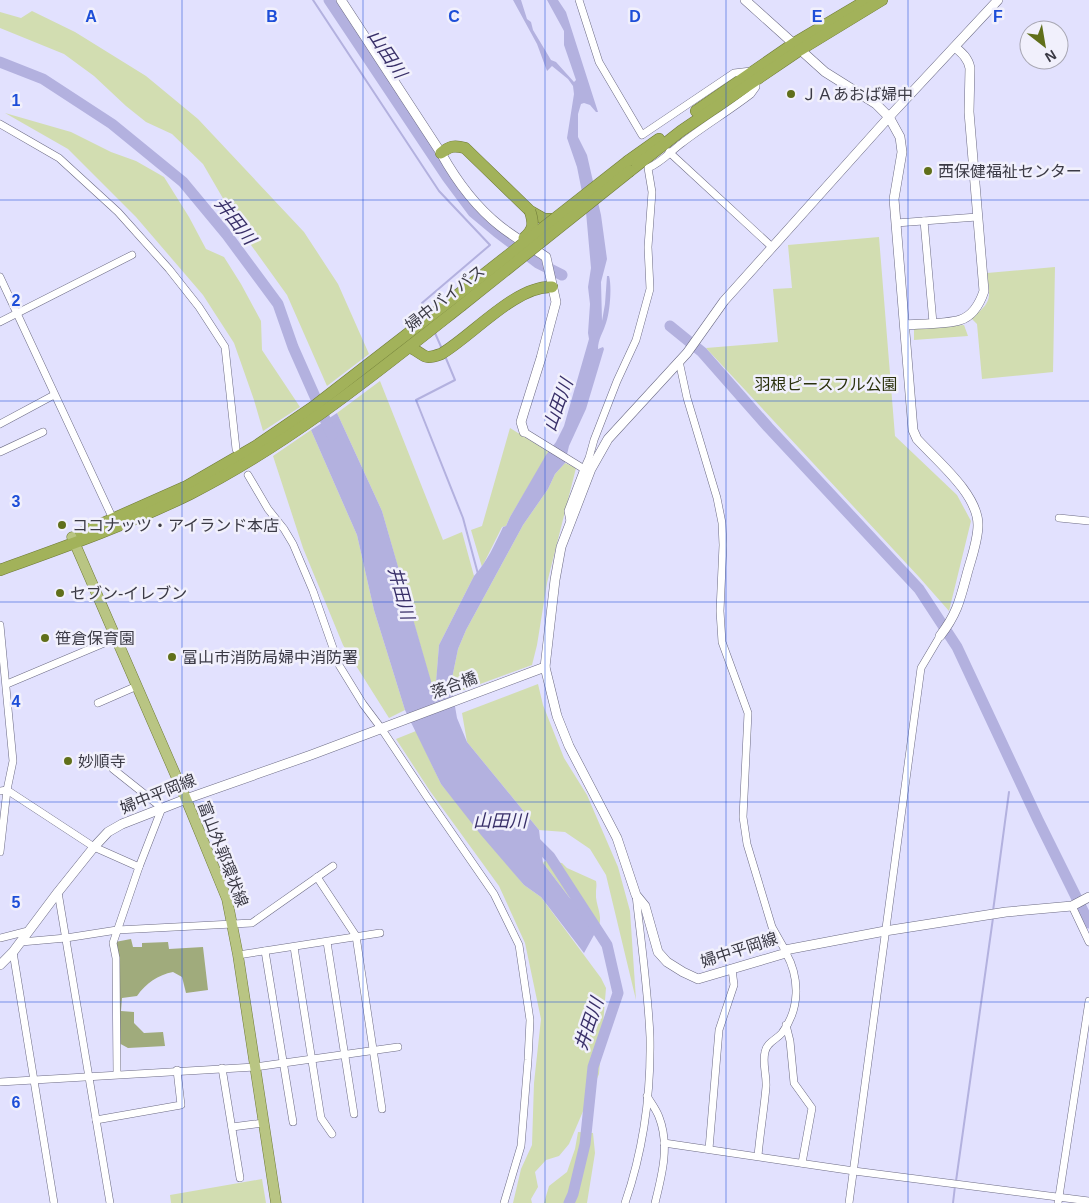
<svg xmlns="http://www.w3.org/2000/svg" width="1089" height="1203" viewBox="0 0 1089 1203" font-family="Helvetica,'Noto Sans JP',sans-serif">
  <rect width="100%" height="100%" fill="#e2e1fe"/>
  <g fill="#d2ddb1">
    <path d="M32,11L75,32L146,76L198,119L304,232L338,284L369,354L327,386L287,295L246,238L203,164L172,134L146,122L126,106L94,76L64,54L0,28V12L21,18Z"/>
    <path d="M5,113L71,132L111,152L136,161L164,177L189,217L206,249L224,257L241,284L261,321L262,350L300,407L263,431L254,400L234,343L203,295L136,217L68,149Z"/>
    <path d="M879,237L895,436L957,495L971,521L949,611L919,577L706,348L778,342L773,289L792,288L788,245Z"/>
    <path d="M1055,267L1053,372L982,379L977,324L971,318C993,302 990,298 987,273Z"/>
    <path d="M964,325L968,336L914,340V329Z"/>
    <path d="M380,381L443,540L462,532L474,576L439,645L435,697L382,511L337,413Z"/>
    <path d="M510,428L549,452L510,517L506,526L502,527L482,567L471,530L482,526Z"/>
    <path d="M311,430L357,535L374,610L405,710L389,718L343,645L303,548L273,456Z"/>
    <path d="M565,463L576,468L547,583L537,645L532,665L453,694L451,683L458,649L466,630L523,525L548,489L555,474Z"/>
    <path d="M538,684L543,705L564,758L587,795L618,867L630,911L636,1000L606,875L590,849L565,832L539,830L467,742L462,713Z"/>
    <path d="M416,731L441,784L524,885L541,897L601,978L606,988L599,1074L569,1144L559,1156L546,1160L535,1172L538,1187L531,1199L532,1203H513L521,1169L532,1145L534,1083L541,1019L525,943L499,886L430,791L396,739Z"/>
    <path d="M545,861L562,863L567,868L596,881C597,886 596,888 596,893C595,904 603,915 599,926L569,897L543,863Z"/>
    <path d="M578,1132L593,1133L595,1153L587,1203H544L549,1186L567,1172L575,1149Z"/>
    <path d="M262,1179L266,1203H171L170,1195Z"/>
  </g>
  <path fill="#a0ab7c" d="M131,939L133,947H142V943L168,942L169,949L203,947L208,990L186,993L182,977L173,972C158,975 146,983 137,996L122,998L121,1011L134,1012V1023L144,1033L163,1032L165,1046L128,1048L117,1042L115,942Z"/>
  <path fill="#b3b1df" d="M513,0H521L527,19L531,22L533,30L551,60L556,62L574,82L576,80L564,45V31L547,0H558L566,12L598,112H596L590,105L584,103L581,104L578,114V137L587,155L592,177L601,215L607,259L601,282L602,321L605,304L607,276H609C612,286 610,312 606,323C603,333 598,339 598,349L603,347L604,349L586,409L569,446L565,463L555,474L548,489L523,525L466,630L458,649L451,683L457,718L467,742L539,830L543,863L569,897L599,926L584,953L541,897L524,885L481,835L441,784L405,710L374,610L357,535L311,430L337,413L382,511L435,695L439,645L474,576C487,562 495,544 503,527L506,526L510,517L546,455L556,442L564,426L589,339L588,333L590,304L588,287L591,268L586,212L577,167L567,138L574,94L573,86L568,79L552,66L547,71L537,44Z"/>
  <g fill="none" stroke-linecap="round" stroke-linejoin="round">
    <g stroke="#b3b1df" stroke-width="2">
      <path d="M313,0L439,191L490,245L422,303L426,313"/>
      <path d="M435,333L442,349"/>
      <path d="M445,356L455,380L416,400L463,518L478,574"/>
      <path d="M993,911L1009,792"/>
      <path d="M956,1181L993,918"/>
      <path d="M953,1203L955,1186"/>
    </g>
    <g stroke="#b3b1df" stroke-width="11">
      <path d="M329,0L447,177L473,212L497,232L538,263L562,275"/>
      <path d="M0,62L43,79L112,124L183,182L227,235L278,304L293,347L332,435"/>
      <path d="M670,326L702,352L768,427L919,589L957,647L1038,820L1089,923"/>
      <path d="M531,838L550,857L607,945L618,993L593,1067L585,1144L573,1194L569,1203"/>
    </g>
    <g stroke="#6c6b84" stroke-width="8">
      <g id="minor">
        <path d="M579,0L599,62L642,135L734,73L751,71"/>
        <path d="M0,124L59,158L118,212L169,269L199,307L225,347L236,449"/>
        <path d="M669,152L772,247"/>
        <path d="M924,221L933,323"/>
        <path d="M896,223L977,217"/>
        <path d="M0,277L113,519"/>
        <path d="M0,322L132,255"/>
        <path d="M679,361L687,398L717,498L722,523L723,545L720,611L722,642L748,713L743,817L747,844L772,927L785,950"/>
        <path d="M0,424L54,395"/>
        <path d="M524,432L584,469L568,511L570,521"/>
        <path d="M0,452L43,432"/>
        <path d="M584,469L589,458L594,440L617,381L636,340L650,289L648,247L652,192L648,168C661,163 671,151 682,143C704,126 729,111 751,94L756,87V80"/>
        <path d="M248,475L268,509L284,529L293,544L313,591L339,665L363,704L381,728L427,797L494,894L519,945L530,1020L528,1060L521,1146L504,1203"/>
        <path d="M1059,518L1089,521"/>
        <path d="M0,625L13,761L7,790L0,852"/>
        <path d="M7,684L116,638"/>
        <path d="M98,703L137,686"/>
        <path d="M113,769L162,808L139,867L113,943L116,958L117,1074"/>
        <path d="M0,791L7,790L94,847L139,867"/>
        <path d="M317,877L356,936L382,1109"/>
        <path d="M58,892L110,1203"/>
        <path d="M1072,906L1089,942"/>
        <path d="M0,938L28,931"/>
        <path d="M21,942L66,938L117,930L252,923L333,866"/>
        <path d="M327,942L354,1114"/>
        <path d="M294,947L321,1118L332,1134"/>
        <path d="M265,951L293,1122"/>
        <path d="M13,952L54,1203"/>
        <path d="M238,955L380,933"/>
        <path d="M786,1025L790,1041L794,1083L812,1108L802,1163"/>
        <path d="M222,1068L240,1178"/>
        <path d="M0,1082L255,1067L398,1047"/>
        <path d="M647,1096C651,1103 656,1109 659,1117C670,1145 662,1175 655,1203"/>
        <path d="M96,1120L181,1105L177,1070"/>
        <path d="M232,1127L263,1123"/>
        <path d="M664,1143L854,1171L1089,1201"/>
        <path d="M709,1149L719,1030L734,985L732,969"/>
        <path d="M758,1156C760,1133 764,1110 766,1087C767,1076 762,1063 765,1052C767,1042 776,1040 782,1033C800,1009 800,978 786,953"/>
        <path d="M625,1203C643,1151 651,1092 650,1037C648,990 641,942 636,895"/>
        <path d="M849,1203L921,668L940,636"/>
        <path d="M1058,1203L1089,1001"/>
      </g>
    </g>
    <g stroke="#6c6b84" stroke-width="10">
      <g id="tertiary">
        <path d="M341,0L441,153C456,180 476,207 500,226C514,237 531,247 546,257L556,302L541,358L524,412L521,422L524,432"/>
        <path d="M745,0L825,72L876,104L889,117L900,137L902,152L894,199L913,430L917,439C937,461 978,494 978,525C978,541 971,559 967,574C960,600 957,614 940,636"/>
        <path d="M905,325C919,324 948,324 960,320C973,316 980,303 984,291L969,112L970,68C968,58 962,53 955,47"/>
        <path d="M545,667L555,580L561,547L591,469L608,439L687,353L724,301L889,117L998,0"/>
      </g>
    </g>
    <g stroke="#6c6b84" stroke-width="10">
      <path id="secondary" d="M0,965L13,952L58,892L94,847L108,832L122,824L186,799L311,755L545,667L557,716L569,746L617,838L636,895L645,906L658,952L667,962L683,972L698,979L786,953L785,950L885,931L1006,912L1072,906L1089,897"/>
    </g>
    <g stroke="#6f7b37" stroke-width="11">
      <path id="primary" d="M72,537L186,799L227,899L238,955L276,1203"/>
    </g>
    <g stroke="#6f7b37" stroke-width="12">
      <g id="trunk">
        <path d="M696,111L793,44L867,0"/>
        <path d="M441,153C450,146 454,145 465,148L530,211L544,219H555"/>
        <path d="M628,161L659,139"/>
        <path d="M630,171L681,131L800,50L882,0"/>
        <path d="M409,347C426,354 421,361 441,354C472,336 516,285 552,287"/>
        <path d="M81,533L187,486L256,446L313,407L455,297"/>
        <path d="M0,570C64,547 129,524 190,494C289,444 375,374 461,306"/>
      </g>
    </g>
    <use href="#minor" stroke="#fff" stroke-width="7"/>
    <use href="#tertiary" stroke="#fff" stroke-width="9"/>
    <use href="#secondary" stroke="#fff" stroke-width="9"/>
    <use href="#primary" stroke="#b9c583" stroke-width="10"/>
    <use href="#trunk" stroke="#a2b25a" stroke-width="11"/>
    <g stroke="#6f7b37" stroke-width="12" stroke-linecap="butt">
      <g id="trunk-bridge">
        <path d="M524,238C534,229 534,224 530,211"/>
        <path d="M455,297L628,161"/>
        <path d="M461,306L630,171"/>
      </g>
    </g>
    <use href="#trunk-bridge" stroke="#a2b25a" stroke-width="11"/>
  </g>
  <path fill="none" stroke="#1d4ed8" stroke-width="1" stroke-opacity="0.55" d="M182,0V1203M363,0V1203M545,0V1203M726,0V1203M908,0V1203M0,200H1089M0,401H1089M0,602H1089M0,802H1089M0,1002H1089"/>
  <g fill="#606f1a" stroke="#f1f0fc" stroke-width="2">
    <circle cx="791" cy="94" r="5"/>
    <circle cx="928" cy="171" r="5"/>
    <circle cx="62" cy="525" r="5"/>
    <circle cx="60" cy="593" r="5"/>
    <circle cx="45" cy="638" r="5"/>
    <circle cx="172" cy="657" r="5"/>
    <circle cx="68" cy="761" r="5"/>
  </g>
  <g text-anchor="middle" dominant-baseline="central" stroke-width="5" stroke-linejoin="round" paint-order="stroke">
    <g font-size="16" fill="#3b3a45" stroke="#f1f0fc" text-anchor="start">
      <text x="801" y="94">ＪＡあおば婦中</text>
      <text x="938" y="171">西保健福祉センター</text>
      <text x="72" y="525">ココナッツ・アイランド本店</text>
      <text x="70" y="593">セブン-イレブン</text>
      <text x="55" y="638">笹倉保育園</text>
      <text x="182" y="657">富山市消防局婦中消防署</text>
      <text x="78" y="761">妙順寺</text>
    </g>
    <g font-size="16" fill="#3b3a45" stroke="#f1f0fc">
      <text transform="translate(445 298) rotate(-38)">婦中バイパス</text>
      <text transform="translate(454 685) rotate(-20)">落合橋</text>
      <text transform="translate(158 794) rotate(-22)">婦中平岡線</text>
      <text transform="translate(223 854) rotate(69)">富山外郭環状線</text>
      <text transform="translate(739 950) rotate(-18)">婦中平岡線</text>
    </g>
    <g font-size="16" fill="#2b320d" stroke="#f1f0fc">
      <text x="826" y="384">羽根ピースフル公園</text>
    </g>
    <g font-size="18" font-style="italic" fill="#382f68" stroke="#f1f0fc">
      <text transform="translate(387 54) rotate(56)">山田川</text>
      <text transform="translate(235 221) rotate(52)">井田川</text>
      <text transform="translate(558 405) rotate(-70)">山田川</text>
      <text transform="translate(401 593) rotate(75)">井田川</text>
      <text x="500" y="821">山田川</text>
      <text transform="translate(589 1024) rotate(-71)">井田川</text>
    </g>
  </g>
  <g font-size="16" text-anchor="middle" font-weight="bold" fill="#1d4ed8" stroke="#f1f0fc" stroke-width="5" stroke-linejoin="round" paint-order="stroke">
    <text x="91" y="22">A</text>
    <text x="272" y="22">B</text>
    <text x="454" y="22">C</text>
    <text x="635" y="22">D</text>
    <text x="817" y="22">E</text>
    <text x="998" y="22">F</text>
    <text x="16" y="106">1</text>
    <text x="16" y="306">2</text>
    <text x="16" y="507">3</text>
    <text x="16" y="707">4</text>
    <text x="16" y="908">5</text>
    <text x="16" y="1108">6</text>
  </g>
  <g transform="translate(1044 45) rotate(149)"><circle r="24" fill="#f1f0fc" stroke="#a8a7b3"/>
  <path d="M0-4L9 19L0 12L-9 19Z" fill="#606f1a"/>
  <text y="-8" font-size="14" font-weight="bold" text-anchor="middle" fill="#3b3a45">N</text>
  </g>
</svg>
